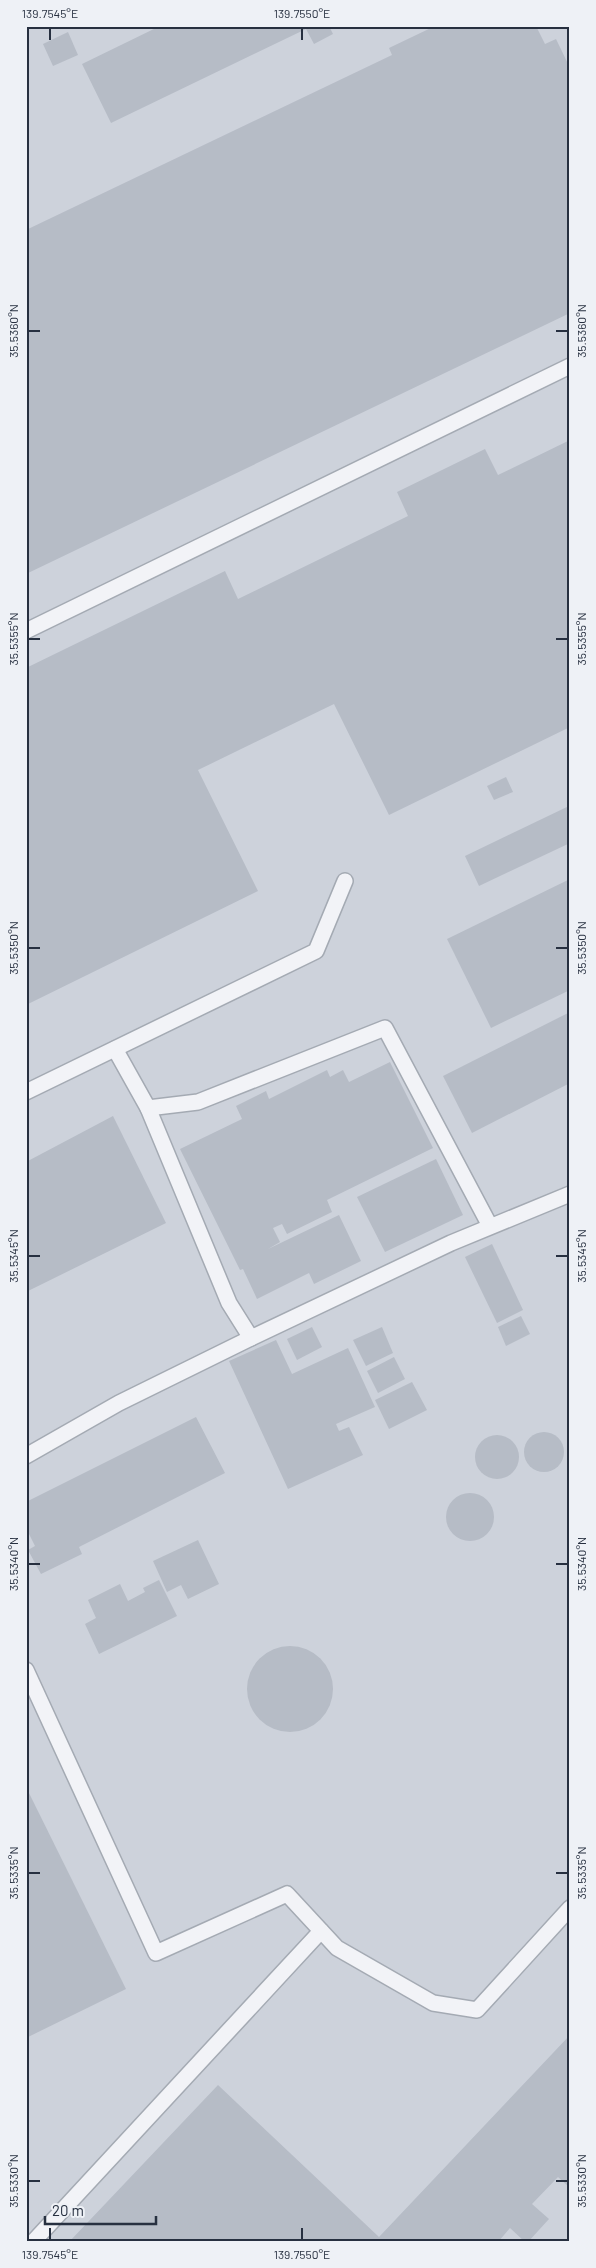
<svg xmlns="http://www.w3.org/2000/svg" width="596" height="2268" viewBox="0 0 596 2268" font-family="Barlow,sans-serif">
  <rect width="100%" height="100%" fill="#dfe3e9"/>
  <rect fill="#cdd2db" x="26" y="26" width="544" height="2216"/>
  <g fill="#b6bcc6">
    <path d="M160,26H329L333,34L314,44L306,29L111,123L82,64Z"/>
    <path d="M435,26H536L545,44L556,39L570,68V313L26,574V230L392,55L389,48Z"/>
    <path d="M68,32L78,55L53,66L43,44Z"/>
    <path d="M570,440V727L389,815L334,704L198,770L258,891L26,1005V668L225,571L238,599L408,516L397,492L485,449L498,475Z"/>
    <path d="M506,777L513,792L494,800L487,786Z"/>
    <path d="M569,806L570,843L479,886L465,856Z"/>
    <path d="M570,879V990L491,1028L447,939Z"/>
    <path d="M570,1012V1083L472,1133L443,1076Z"/>
    <path d="M390,1062L433,1148L327,1200L332,1212L287,1234L282,1224L273,1228L280,1242L268,1249L339,1215L361,1261L314,1284L309,1273L257,1299L243,1269L240,1270L180,1149L242,1119L236,1106L266,1091L269,1099L327,1070L330,1077L343,1070L349,1082Z"/>
    <path d="M113,1116L166,1223L26,1292V1162Z"/>
    <path d="M436,1159L463,1215L385,1252L357,1197Z"/>
    <path d="M492,1244L523,1310L497,1323L465,1257Z"/>
    <path d="M521,1316L530,1334L506,1346L498,1327Z"/>
    <path d="M312,1327L322,1347L297,1360L287,1339Z"/>
    <path d="M382,1327L393,1353L366,1366L353,1340Z"/>
    <path d="M276,1340L292,1374L348,1348L375,1407L336,1424L339,1431L349,1427L363,1455L288,1489L229,1361Z"/>
    <path d="M394,1357L405,1379L378,1393L367,1371Z"/>
    <path d="M412,1382L427,1410L389,1429L375,1400Z"/>
    <path d="M196,1417L225,1473L79,1547L82,1554L41,1574L28,1550L35,1546L26,1528V1502Z"/>
    <circle cx="544" cy="1452" r="20"/>
    <circle cx="497" cy="1457" r="22"/>
    <circle cx="470" cy="1517" r="24"/>
    <path d="M198,1540L219,1584L188,1599L181,1585L167,1592L153,1561Z"/>
    <path d="M159,1580L177,1616L99,1654L85,1624L96,1618L88,1600L120,1584L128,1601L145,1592L143,1588Z"/>
    <circle cx="290" cy="1689" r="43"/>
    <path d="M26,1787L126,1989L26,2038Z"/>
    <path d="M570,2035V2188L558,2177L532,2204L549,2219L528,2242H525L510,2228L498,2242H69L218,2085L379,2237Z"/>
  </g>
  <g fill="none" stroke-linecap="round" stroke-linejoin="round">
    <g stroke="#a4aab3" stroke-width="18">
      <g id="service">
        <path d="M26,631L570,366"/>
        <path d="M115,1049L148,1108L198,1102L385,1028L490,1226"/>
        <path d="M26,1092L316,951L345,881"/>
        <path d="M148,1108L229,1303L251,1338"/>
        <path d="M26,1456L119,1403L251,1338L451,1243L570,1194"/>
        <path d="M26,1670L156,1953L287,1894L337,1948L433,2003L477,2010L570,1908"/>
        <path d="M33,2242L321,1931"/>
      </g>
    </g>
    <use href="#service" stroke="#f2f3f7" stroke-width="15"/>
  </g>
  <path fill="none" stroke="#273040" stroke-width="2" d="M50,28V40M302,28V40M28,331H40M556,331H568M28,639H40M556,639H568M28,948H40M556,948H568M28,1256H40M556,1256H568M28,1564H40M556,1564H568M28,1873H40M556,1873H568M28,2181H40M556,2181H568M50,2228V2240M302,2228V2240"/>
  <rect width="596" height="2268" fill="none" stroke="#eef1f6" stroke-width="55"/>
  <path d="M45 2216v8h111v-8" fill="none" stroke="#273040" stroke-width="2.5"/>
  <text x="52" y="2216" font-size="15" fill="#273040" stroke="#eef1f6" stroke-width="4" paint-order="stroke">20 m</text>
  <rect x="28" y="28" width="540" height="2212" fill="none" stroke="#273040" stroke-width="2"/>
  <g font-size="12" text-anchor="middle" fill="#273040">
    <text x="50" y="18">139.7545°E</text>
    <text x="302" y="18">139.7550°E</text>
    <text transform="translate(14 331) rotate(-90)" y="4">35.5360°N</text>
    <text transform="translate(582 331) rotate(-90)" y="4">35.5360°N</text>
    <text transform="translate(14 639) rotate(-90)" y="4">35.5355°N</text>
    <text transform="translate(582 639) rotate(-90)" y="4">35.5355°N</text>
    <text transform="translate(14 948) rotate(-90)" y="4">35.5350°N</text>
    <text transform="translate(582 948) rotate(-90)" y="4">35.5350°N</text>
    <text transform="translate(14 1256) rotate(-90)" y="4">35.5345°N</text>
    <text transform="translate(582 1256) rotate(-90)" y="4">35.5345°N</text>
    <text transform="translate(14 1564) rotate(-90)" y="4">35.5340°N</text>
    <text transform="translate(582 1564) rotate(-90)" y="4">35.5340°N</text>
    <text transform="translate(14 1873) rotate(-90)" y="4">35.5335°N</text>
    <text transform="translate(582 1873) rotate(-90)" y="4">35.5335°N</text>
    <text transform="translate(14 2181) rotate(-90)" y="4">35.5330°N</text>
    <text transform="translate(582 2181) rotate(-90)" y="4">35.5330°N</text>
    <text x="50" y="2259">139.7545°E</text>
    <text x="302" y="2259">139.7550°E</text>
  </g>
</svg>
